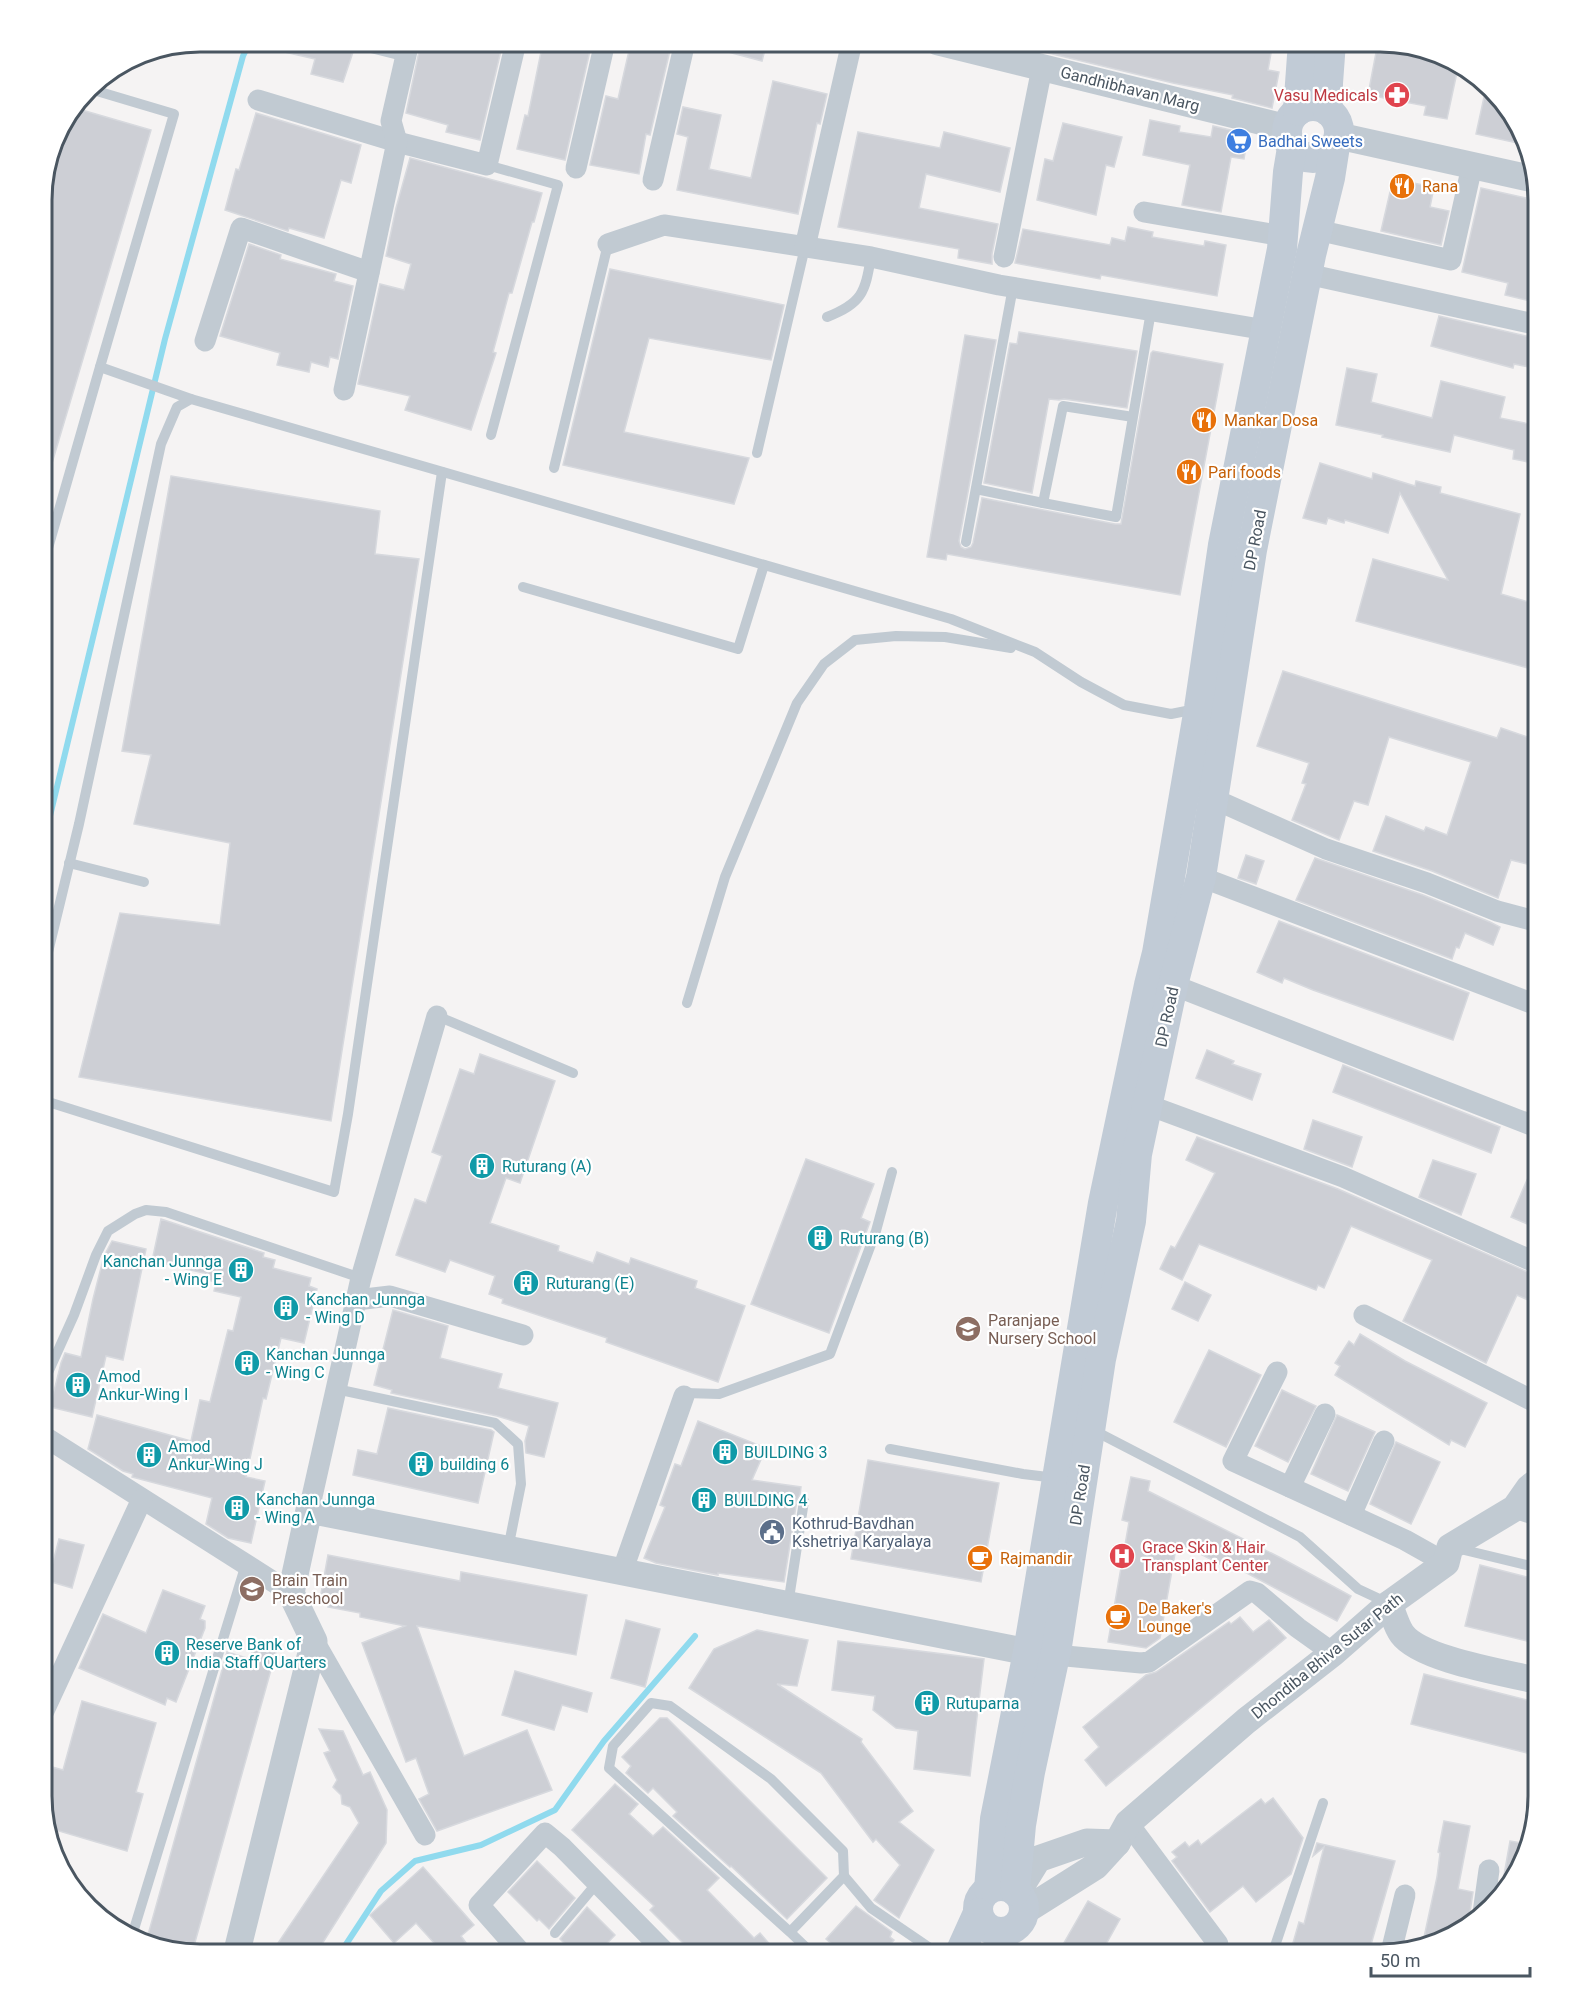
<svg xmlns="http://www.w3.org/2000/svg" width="1581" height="1997" viewBox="0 0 1581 1997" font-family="Roboto,sans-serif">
  <rect width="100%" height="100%" fill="#f5f3f3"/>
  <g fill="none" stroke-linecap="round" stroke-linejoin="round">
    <g stroke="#90daee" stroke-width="6">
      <path d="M42,849L165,339L243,56L250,42"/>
      <path d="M339,1955L381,1891L415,1861L481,1845L555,1810L604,1741L695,1636"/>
    </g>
  </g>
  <g fill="#cdcfd5" stroke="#d7d9de" stroke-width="1.5">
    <path d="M272,42H312L353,52L343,82L311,74L315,59L271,49Z"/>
    <path d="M421,42H503L480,140L446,132L448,125L406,113Z"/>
    <path d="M543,42H592L565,160L517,149L525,115L528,116Z"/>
    <path d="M631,42H672L650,135L646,134L639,174L590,165L606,96L618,99Z"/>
    <path d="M714,42H767L762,61L713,48Z"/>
    <path d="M1023,42H1165L1207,50V42H1273L1268,70L1279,72L1272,108L1232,98L1233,95L1173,83L1023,47Z"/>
    <path d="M1378,42H1391L1395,44V46L1459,63L1447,119L1424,115L1426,106L1368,95Z"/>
    <path d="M773,81L827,94L820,124L817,123L798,214L677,190L688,137L677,134L683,107L721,115L709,169L751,178Z"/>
    <path d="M1486,88L1512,112L1522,144L1476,134Z"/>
    <path d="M75,108L151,130L47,480H42V189L58,130Z"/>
    <path d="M256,113L361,145L351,183L341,180L324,238L289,228L288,231L225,210L236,169L239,170Z"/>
    <path d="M1150,120L1180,126L1179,132L1211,137L1213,126L1248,134L1244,159L1231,157L1221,212L1182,205L1190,165L1143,155Z"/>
    <path d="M1063,123L1122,137L1114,167L1106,165L1096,215L1037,200L1045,159L1053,161Z"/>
    <path d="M858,132L940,148L944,132L1010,148L1000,192L926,174L919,208L998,224L992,254V264L958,258L959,249L838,227Z"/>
    <path d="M410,158L542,193L534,222H532L512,293H509L493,352L496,353L471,430L405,410L410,396L358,384L380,284L404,290L411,264L386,256L396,208Z"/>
    <path d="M1393,179L1434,187L1430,207L1449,211L1441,245L1381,231Z"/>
    <path d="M1481,188L1539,201V303L1505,295L1508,283L1462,272Z"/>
    <path d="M1128,227L1153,232L1152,237L1204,246L1205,241L1226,245L1217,296L1101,275L1100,279L1015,263L1023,229L1110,245L1112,238L1125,241Z"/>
    <path d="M249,244L281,255L280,259L336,274L334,281L353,286L338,359L330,357L328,367L311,362L309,372L277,365L280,353L220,336Z"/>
    <path d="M610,269L784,305L771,360L649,338L624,432L749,458L734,504L563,465Z"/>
    <path d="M1439,316L1539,339V369L1514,364L1513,368L1431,346Z"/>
    <path d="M1019,332L1137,351L1127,408L1064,399L1059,400L1049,399L1032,493L984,483L1010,343L1017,344Z"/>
    <path d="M965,335L996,340L959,541L961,547L965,549L971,547L973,543L982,498L1115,524H1121L1151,353L1153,351L1223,364L1180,595L947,554L946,560L927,557Z"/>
    <path d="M1347,368L1377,374L1371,402L1432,418L1441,381L1505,397L1500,418L1539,426V464L1513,459L1514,450L1454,435L1450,452L1382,437L1383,435L1336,425Z"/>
    <path d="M1320,463L1372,479L1373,473L1415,486L1416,481L1441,487L1440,493L1520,514L1501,594L1539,605V671L1356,621L1373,559L1448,580L1400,493L1388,533L1345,520L1344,523L1328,518L1326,524L1303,518Z"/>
    <path d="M171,476L380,511L375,554L419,559L331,1121L79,1077L120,913L220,925L230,843L134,824L151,755L122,751Z"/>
    <path d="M1283,671L1497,738L1501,728L1539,741V867L1511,860L1498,898L1432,871L1373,851L1386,816L1424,831L1426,827L1447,835L1471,762L1389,737L1368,805L1354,801L1339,840L1292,820L1306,784L1302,783L1309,763L1257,746Z"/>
    <path d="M1246,855L1264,861L1256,884L1238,878Z"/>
    <path d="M1315,858L1423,895L1490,922L1500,927L1493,945L1465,933L1459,948L1456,947L1452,959L1296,900Z"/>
    <path d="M1279,921L1469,993L1453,1040L1313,990L1284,978L1282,983L1257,972Z"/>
    <path d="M1207,1050L1234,1061L1232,1064L1261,1074L1252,1100L1196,1078Z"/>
    <path d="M480,1054L555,1081L520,1183L506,1178L490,1223L559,1246L558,1251L593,1263L597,1252L629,1264L631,1258L697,1281L695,1288L745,1306L718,1382L606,1342L607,1338L502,1303L503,1299L489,1294L495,1276L450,1260L445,1272L396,1255L415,1199L426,1203L442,1156L432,1152L460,1069L474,1074Z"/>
    <path d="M1343,1065L1500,1127L1491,1153L1333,1092Z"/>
    <path d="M1313,1120L1362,1137L1352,1167L1304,1149Z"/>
    <path d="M1197,1137L1338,1189L1539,1277V1305L1517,1295L1486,1363L1403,1321L1432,1260L1351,1226L1324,1288L1318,1285L1316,1290L1199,1244L1182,1280L1160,1269L1171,1246L1175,1248L1215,1173L1186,1160Z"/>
    <path d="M1539,1152V1229L1511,1217Z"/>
    <path d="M806,1159L874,1184L861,1218L870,1222L829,1333L751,1304Z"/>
    <path d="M1433,1160L1476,1174L1461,1215L1419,1197Z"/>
    <path d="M161,1219L264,1253L263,1257L275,1260L273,1268L311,1278L309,1286L317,1289L304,1343L281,1338L266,1399L263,1398L246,1477L265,1481L251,1543L228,1538L206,1524L212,1498L132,1477L133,1474L123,1471L88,1449L97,1415L191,1441L200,1400L210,1402L228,1330L233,1331L241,1297L214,1291L216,1282L207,1280L208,1274L152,1261Z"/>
    <path d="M112,1241L146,1249L123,1360L106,1356L92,1417L50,1407L61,1363L65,1353L81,1357L93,1299L104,1256Z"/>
    <path d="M1185,1282L1211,1295L1198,1321L1172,1309Z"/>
    <path d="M393,1310L448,1326L440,1358L502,1374L498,1388L558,1403L544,1457L526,1453L525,1441L529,1426L497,1416L391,1393L392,1390L374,1385Z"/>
    <path d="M1360,1334L1405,1361L1487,1403L1465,1447L1451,1440L1449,1445L1335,1375L1340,1366L1335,1363L1349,1341L1354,1345Z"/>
    <path d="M1209,1350L1261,1375L1226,1447L1174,1422Z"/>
    <path d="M1282,1390L1316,1406L1288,1462L1255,1446Z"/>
    <path d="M388,1408L491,1430L494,1432L478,1503L353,1475L358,1450L377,1454Z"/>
    <path d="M1337,1415L1375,1432L1348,1491L1311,1474Z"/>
    <path d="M698,1421L766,1448L752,1480L801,1487L800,1495L797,1500L784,1582L718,1573V1575L656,1563L644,1558L665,1507L660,1505L675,1464L681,1466Z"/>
    <path d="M1396,1442L1440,1462L1411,1524L1370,1504Z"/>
    <path d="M868,1460L999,1483L981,1582L851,1559Z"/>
    <path d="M1131,1477L1150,1481L1148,1491L1281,1558L1351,1596L1337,1621L1226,1562L1234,1571L1177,1542L1160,1638L1146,1648L1108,1642L1129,1522L1122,1520Z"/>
    <path d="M59,1539L84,1545L72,1588L48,1581Z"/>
    <path d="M328,1555L460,1581L461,1572L587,1595L576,1655L417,1626L464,1756L527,1730L552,1790L437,1831L419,1799L429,1794L416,1758L406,1762L362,1643L405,1626L360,1617V1613L328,1607L330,1601L320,1599Z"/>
    <path d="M1480,1565L1539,1580V1644L1465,1626Z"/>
    <path d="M163,1590L205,1606L200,1619L205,1621V1628L176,1702L167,1698L165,1705L79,1668L103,1614L146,1633Z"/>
    <path d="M1240,1617L1253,1632L1269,1620L1286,1638L1106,1786L1085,1760L1099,1747L1083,1727L1146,1675L1156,1672L1229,1622L1231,1624Z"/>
    <path d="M626,1620L660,1629L645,1687L611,1678Z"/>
    <path d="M757,1630L808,1640L797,1686L777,1684L862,1739L861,1742L913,1811L899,1822L934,1850L899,1918L874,1900L900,1865L876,1839L873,1842L821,1773L689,1688L714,1649Z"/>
    <path d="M838,1641L984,1659L970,1776L914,1769L918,1731L896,1728L873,1710L875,1696L832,1690Z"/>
    <path d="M254,1646L276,1652L192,1953L146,1942L227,1652L250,1659Z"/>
    <path d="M515,1671L592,1693L587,1712L562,1705L554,1730L502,1715Z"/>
    <path d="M1424,1674L1539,1703V1756L1411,1724Z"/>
    <path d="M82,1701L156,1723L136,1792L143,1794L127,1851L52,1829L42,1798L52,1767L63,1770Z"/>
    <path d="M660,1718H667L827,1878L787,1919L731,1866L730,1867L673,1816L677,1812L653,1788L648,1793L626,1773L631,1766L622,1757Z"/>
    <path d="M319,1729L343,1731L363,1775L370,1772L387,1810L386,1843L315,1955H270L359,1823L350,1807L342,1804L341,1795L333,1787L337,1780L324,1753L330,1751Z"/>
    <path d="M615,1784L638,1804L629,1814L653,1836L663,1827L719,1878L707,1890L754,1938L760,1933L779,1955H695L650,1910L654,1906L572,1830Z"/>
    <path d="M1273,1798L1303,1838L1291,1874L1256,1902L1243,1886L1210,1912L1172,1861L1177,1857L1172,1852L1185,1842L1189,1847L1198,1840L1201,1845L1261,1799L1265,1804Z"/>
    <path d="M1444,1821L1470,1826L1458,1889L1473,1892L1470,1912L1474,1922L1469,1928L1423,1942L1437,1877L1440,1853L1438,1852Z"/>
    <path d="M1510,1841L1527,1844L1518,1876L1503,1892H1501Z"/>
    <path d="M1317,1843L1395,1861L1368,1955H1309L1291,1950L1299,1922L1304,1924L1324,1847L1313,1856Z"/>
    <path d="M537,1861L575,1898L549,1929L539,1919L537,1921L508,1892Z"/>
    <path d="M423,1867L474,1925L461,1936L475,1955H445L416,1923L394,1943L370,1915Z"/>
    <path d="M1088,1901L1120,1919L1100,1955H1057Z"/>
    <path d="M856,1906L892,1932L890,1937L894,1940L880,1955H844L826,1939Z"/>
    <path d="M587,1907L615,1935L596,1955H576L560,1939Z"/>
  </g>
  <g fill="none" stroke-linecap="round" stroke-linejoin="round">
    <g stroke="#c1cad2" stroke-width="10">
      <path d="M90,89L174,114L100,367L191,399"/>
      <path d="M487,165L558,185L491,435"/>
      <path d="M827,317C862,303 865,293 871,257"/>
      <path d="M1133,417L1063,406L1043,503L1116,517L1151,311"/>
      <path d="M757,453L805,247"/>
      <path d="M554,468L608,244"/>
      <path d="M976,489L1043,503"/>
      <path d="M966,542L1013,287"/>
      <path d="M42,569L100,367"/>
      <path d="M523,587L738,649L764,565"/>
      <path d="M69,863L144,882"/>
      <path d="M42,977L79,824L161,444L177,407L191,399L951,619L1035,652L1081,682L1124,705L1171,714L1196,709"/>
      <path d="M687,1003L725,877L797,703L824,664L855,640L896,636L945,637L1011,648"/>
      <path d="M437,1016L573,1073"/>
      <path d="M42,1100L334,1192L348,1114L442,472"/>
      <path d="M42,1386L74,1315L96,1255L108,1231L135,1214L146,1210L166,1212L361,1278"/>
      <path d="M336,1389L495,1423L518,1444L521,1484L508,1549"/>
      <path d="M684,1396L685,1393L719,1394L830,1354L876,1231L892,1172"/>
      <path d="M1093,1430L1300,1537L1358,1589L1388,1603"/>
      <path d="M890,1449L1023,1474L1056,1478"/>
      <path d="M1456,1548L1539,1568"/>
      <path d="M788,1605L804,1501"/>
      <path d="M42,1678L56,1685"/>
      <path d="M844,1876L871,1908L940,1955"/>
      <path d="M790,1932L609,1768L613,1746L651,1703L670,1706L771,1779L843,1851L844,1876L790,1932L814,1955"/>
      <path d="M555,1933L597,1883"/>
      <path d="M131,1939L246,1564"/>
      <path d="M1272,1955L1323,1803"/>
    </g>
    <g stroke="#c1cad2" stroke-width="21">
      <path d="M370,42L406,51"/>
      <path d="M258,100L397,142L487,165L516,42"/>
      <path d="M576,168L605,42"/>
      <path d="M653,180L685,42"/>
      <path d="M1144,212L1283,236"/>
      <path d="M1317,230L1451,260L1472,166"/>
      <path d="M608,244L664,225L871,257L999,285L1266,330"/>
      <path d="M805,247L852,42"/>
      <path d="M1004,257L1042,68"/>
      <path d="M1307,274L1539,325"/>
      <path d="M205,341L241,228L369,272"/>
      <path d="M344,390L397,142L391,121L409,42"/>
      <path d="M1214,799L1326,849L1427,883L1497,911L1539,922"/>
      <path d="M1201,877L1539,1006"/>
      <path d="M1173,985L1539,1128"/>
      <path d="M1148,1105L1343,1177L1539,1264"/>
      <path d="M356,1300L390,1296L523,1335"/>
      <path d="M1364,1315L1539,1404"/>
      <path d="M1277,1372L1233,1461L1405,1540L1446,1563"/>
      <path d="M42,1435L291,1593"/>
      <path d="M1290,1487L1325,1414"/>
      <path d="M1515,1508L1539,1516"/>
      <path d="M309,1510L361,1278L437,1016"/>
      <path d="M1351,1515L1384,1441"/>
      <path d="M622,1572L684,1396"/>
      <path d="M314,1641L425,1835"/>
      <path d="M1055,1655L1141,1663L1149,1662L1250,1591L1257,1593L1298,1628L1333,1653"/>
      <path d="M42,1715L142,1499"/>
      <path d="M1128,1823L1218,1944"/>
      <path d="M1483,1913L1489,1870"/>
      <path d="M1391,1952L1405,1895"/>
      <path d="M523,1955L479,1905L545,1833L562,1847L668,1955"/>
    </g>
    <g stroke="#c1cad2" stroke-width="27">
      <path d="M938,42L1288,128"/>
      <path d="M1339,136L1533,179"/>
      <path d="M1389,1604C1393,1613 1396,1626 1402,1634C1421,1660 1507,1673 1539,1681"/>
      <path d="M1117,1843L1128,1823L1246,1721L1333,1653L1389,1604L1446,1563L1450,1547L1515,1508L1529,1488L1539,1480"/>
      <path d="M1017,1893L1038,1859L1087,1842L1117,1843L1096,1866L1023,1912"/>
      <path d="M236,1955L314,1641L291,1593L309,1510L1028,1652L1050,1654"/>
    </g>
    <g stroke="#c1cbd6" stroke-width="30">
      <circle cx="1313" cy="132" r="26"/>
      <path d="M1298,111L1303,42"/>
      <path d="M1328,111V83L1331,42"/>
      <circle cx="1001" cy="1909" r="23"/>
      <path d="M989,1889L995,1819L1028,1652L1103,1203L1149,985L1157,953L1199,708L1223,545L1282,249L1288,172L1292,148"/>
      <path d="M1015,1891L1021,1825L1030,1772L1057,1646L1101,1359L1131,1221L1137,1154L1173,985L1201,877L1252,550L1311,255L1330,178L1335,146"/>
      <path d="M959,1955L978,1913"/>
    </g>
  </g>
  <defs>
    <g id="pharmacy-disc" transform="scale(1.35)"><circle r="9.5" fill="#e0444e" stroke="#fff"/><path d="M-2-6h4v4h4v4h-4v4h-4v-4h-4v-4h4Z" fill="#fff"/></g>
    <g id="supermarket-disc" transform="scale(1.35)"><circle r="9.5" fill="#3f7fe0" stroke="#fff"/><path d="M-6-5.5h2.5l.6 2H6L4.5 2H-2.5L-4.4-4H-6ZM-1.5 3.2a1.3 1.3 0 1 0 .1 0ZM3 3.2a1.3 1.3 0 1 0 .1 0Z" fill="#fff"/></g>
    <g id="restaurant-disc" transform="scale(1.35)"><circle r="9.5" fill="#e8710a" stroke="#fff"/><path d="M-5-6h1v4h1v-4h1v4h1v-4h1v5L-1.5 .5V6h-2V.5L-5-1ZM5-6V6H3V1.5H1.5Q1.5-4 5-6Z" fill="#fff"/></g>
    <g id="building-disc" transform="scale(1.35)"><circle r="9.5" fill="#0f9aa8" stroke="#fff"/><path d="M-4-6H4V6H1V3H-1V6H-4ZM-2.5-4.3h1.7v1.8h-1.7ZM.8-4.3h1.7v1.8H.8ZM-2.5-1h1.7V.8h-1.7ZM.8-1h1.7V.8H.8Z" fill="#fff"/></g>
    <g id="school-disc" transform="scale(1.35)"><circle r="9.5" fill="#8d6e63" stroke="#fff"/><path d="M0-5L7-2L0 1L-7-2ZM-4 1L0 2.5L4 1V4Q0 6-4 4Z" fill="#fff"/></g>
    <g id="civic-disc" transform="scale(1.35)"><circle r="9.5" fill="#5c6f8a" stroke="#fff"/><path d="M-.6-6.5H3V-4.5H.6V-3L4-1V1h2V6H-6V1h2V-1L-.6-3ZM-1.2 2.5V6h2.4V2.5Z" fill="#fff"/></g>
    <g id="hospital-disc" transform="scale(1.35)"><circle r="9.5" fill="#e0444e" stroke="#fff"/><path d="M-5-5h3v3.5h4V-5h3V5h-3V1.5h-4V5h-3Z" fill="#fff"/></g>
    <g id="cafe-disc" transform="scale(1.35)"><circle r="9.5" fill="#e8710a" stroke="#fff"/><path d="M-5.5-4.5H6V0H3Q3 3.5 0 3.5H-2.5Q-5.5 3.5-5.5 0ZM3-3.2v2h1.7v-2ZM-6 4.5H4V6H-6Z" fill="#fff"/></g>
  </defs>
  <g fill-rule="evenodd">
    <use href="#pharmacy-disc" x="1397" y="95"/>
    <use href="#supermarket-disc" x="1239" y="141"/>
    <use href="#restaurant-disc" x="1402" y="186"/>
    <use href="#restaurant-disc" x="1204" y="420"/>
    <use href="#restaurant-disc" x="1189" y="472"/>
    <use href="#building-disc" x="482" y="1166"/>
    <use href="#building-disc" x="820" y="1238"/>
    <use href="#building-disc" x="241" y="1270"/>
    <use href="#building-disc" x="526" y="1283"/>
    <use href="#building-disc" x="286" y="1308"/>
    <use href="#school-disc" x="968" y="1329"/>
    <use href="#building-disc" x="247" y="1363"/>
    <use href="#building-disc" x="78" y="1385"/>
    <use href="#building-disc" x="725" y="1452"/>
    <use href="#building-disc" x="149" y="1455"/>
    <use href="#building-disc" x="421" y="1464"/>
    <use href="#building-disc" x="704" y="1500"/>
    <use href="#building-disc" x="237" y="1508"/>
    <use href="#civic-disc" x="772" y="1532"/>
    <use href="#hospital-disc" x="1122" y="1556"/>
    <use href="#cafe-disc" x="980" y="1558"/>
    <use href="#school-disc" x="252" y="1589"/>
    <use href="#cafe-disc" x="1118" y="1617"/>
    <use href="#building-disc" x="167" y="1653"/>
    <use href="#building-disc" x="927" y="1703"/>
  </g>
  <g text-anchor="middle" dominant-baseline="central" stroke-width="4.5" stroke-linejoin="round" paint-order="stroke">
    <g font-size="16" fill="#4a5661" stroke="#fff">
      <text transform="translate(1130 89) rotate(14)">Gandhibhavan Marg</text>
      <text transform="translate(1255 540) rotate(-79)">DP Road</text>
      <text transform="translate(1167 1017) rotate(-78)">DP Road</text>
      <text transform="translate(1080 1495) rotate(-81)">DP Road</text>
      <text transform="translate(1327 1656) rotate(-39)">Dhondiba Bhiva Sutar Path</text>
    </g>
    <g font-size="16" fill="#be3a42" stroke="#fff" text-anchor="end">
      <text x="1378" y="95">Vasu Medicals</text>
      <text x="1142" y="1547" text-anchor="start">Grace Skin &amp; Hair<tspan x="1142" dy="18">Transplant Center</tspan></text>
    </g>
    <g font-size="16" fill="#366cbe" stroke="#fff" text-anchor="start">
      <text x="1258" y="141">Badhai Sweets</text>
    </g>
    <g font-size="16" fill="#c56008" stroke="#fff" text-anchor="start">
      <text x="1422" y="186">Rana</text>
      <text x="1224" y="420">Mankar Dosa</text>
      <text x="1208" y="472">Pari foods</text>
      <text x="1000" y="1558">Rajmandir</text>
      <text x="1138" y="1608">De Baker's<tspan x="1138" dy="18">Lounge</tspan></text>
    </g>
    <g font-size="16" fill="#0d838f" stroke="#fff" text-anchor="start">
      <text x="502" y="1166">Ruturang (A)</text>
      <text x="840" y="1238">Ruturang (B)</text>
      <text x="222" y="1261" text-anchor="end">Kanchan Junnga<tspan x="222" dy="18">- Wing E</tspan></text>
      <text x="546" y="1283">Ruturang (E)</text>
      <text x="306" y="1299">Kanchan Junnga<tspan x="306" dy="18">- Wing D</tspan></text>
      <text x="266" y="1354">Kanchan Junnga<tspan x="266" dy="18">- Wing C</tspan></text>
      <text x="98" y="1376">Amod<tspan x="98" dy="18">Ankur-Wing I</tspan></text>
      <text x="168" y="1446">Amod<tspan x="168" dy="18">Ankur-Wing J</tspan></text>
      <text x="744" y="1452">BUILDING 3</text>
      <text x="440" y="1464">building 6</text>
      <text x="256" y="1499">Kanchan Junnga<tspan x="256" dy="18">- Wing A</tspan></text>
      <text x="724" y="1500">BUILDING 4</text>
      <text x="186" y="1644">Reserve Bank of<tspan x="186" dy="18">India Staff QUarters</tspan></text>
      <text x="946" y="1703">Rutuparna</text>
    </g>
    <g font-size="16" fill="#785e54" stroke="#fff" text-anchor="start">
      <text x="988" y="1320">Paranjape<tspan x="988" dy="18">Nursery School</tspan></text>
      <text x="272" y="1580">Brain Train<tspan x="272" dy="18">Preschool</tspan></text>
    </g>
    <g font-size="16" fill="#4e5e75" stroke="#fff" text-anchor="start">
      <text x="792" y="1523">Kothrud-Bavdhan<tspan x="792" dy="18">Kshetriya Karyalaya</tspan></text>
    </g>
  </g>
  <path d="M0 0H1581V1997H0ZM200 52H1380A148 148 0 0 1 1528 200V1796A148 148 0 0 1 1380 1944H200A148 148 0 0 1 52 1796V200A148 148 0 0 1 200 52Z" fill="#fff" fill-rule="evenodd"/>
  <path fill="none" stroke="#4a5661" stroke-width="3" d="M200 52H1380A148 148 0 0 1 1528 200V1796A148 148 0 0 1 1380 1944H200A148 148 0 0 1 52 1796V200A148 148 0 0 1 200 52Z"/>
  <path d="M1371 1967v9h159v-9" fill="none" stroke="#4a5661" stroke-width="3"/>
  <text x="1380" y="1967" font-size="18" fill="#4a5661" stroke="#ffffff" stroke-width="4.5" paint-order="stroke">50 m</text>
</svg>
